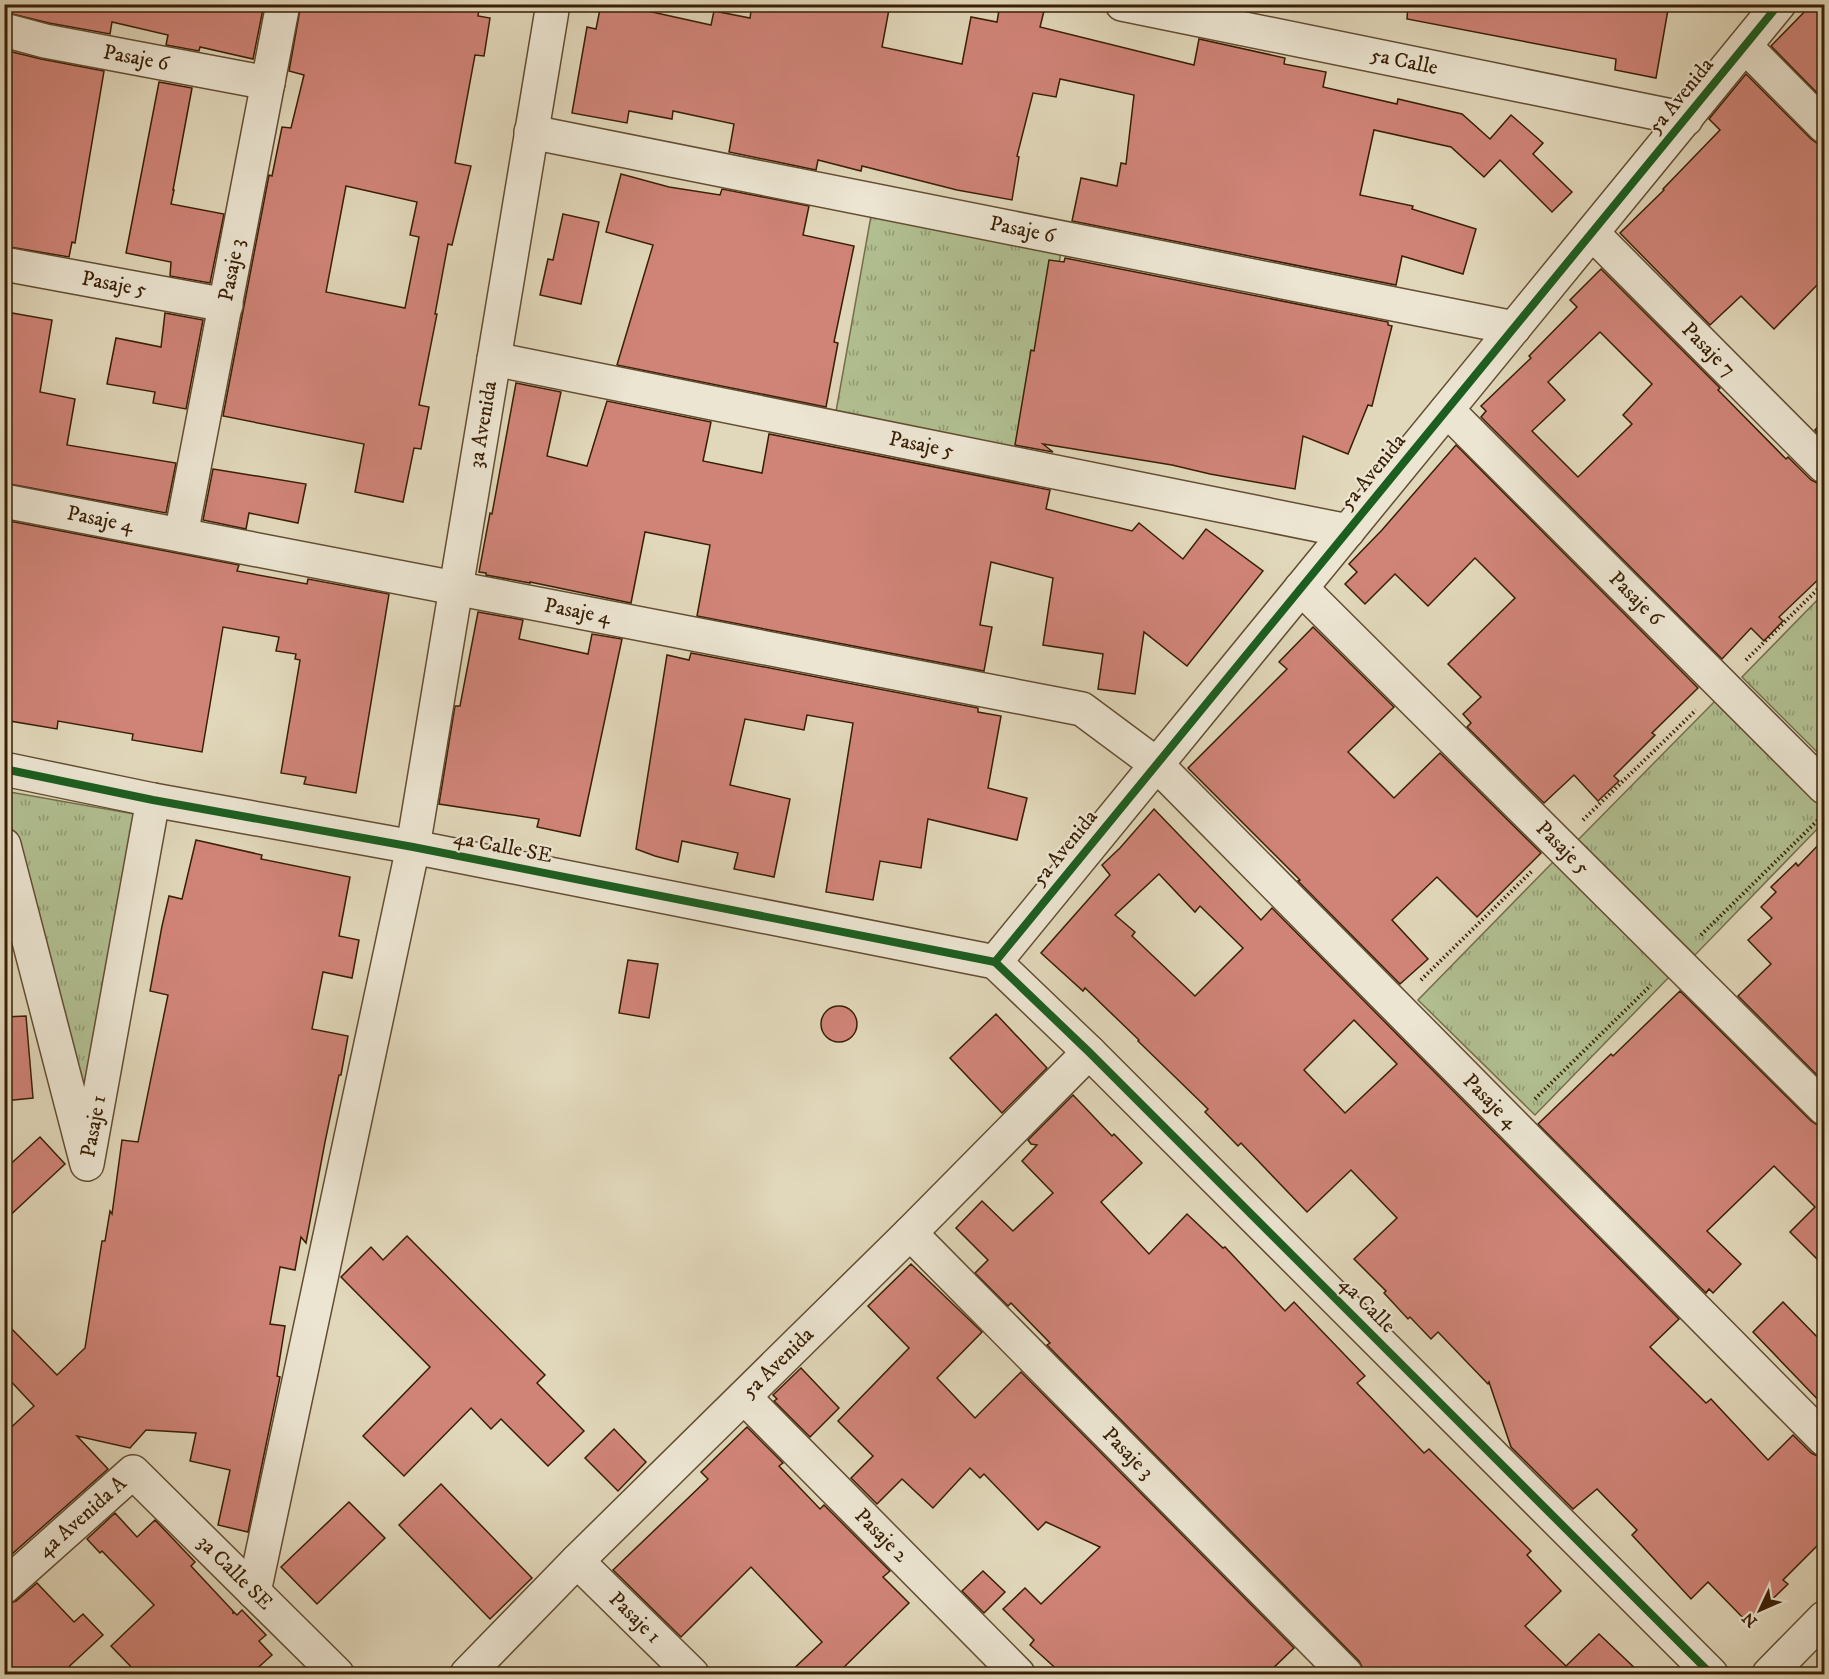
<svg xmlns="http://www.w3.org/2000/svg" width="1829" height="1679" viewBox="0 0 1829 1679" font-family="'IM FELL DW Pica',serif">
  <defs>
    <pattern id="park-tufts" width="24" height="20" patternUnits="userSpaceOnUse" patternTransform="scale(1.5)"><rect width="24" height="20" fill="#b1bf91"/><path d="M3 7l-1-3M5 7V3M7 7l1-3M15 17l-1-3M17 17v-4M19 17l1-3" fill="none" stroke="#919b74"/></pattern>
  </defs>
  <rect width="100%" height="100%" fill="#e1d7ba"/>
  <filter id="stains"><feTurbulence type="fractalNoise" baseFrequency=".00333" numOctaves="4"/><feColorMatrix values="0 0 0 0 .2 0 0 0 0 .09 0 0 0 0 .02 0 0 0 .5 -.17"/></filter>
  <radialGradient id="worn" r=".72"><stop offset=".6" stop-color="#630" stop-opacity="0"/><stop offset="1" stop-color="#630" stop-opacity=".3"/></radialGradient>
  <g fill="url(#park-tufts)" stroke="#756f4b" stroke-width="1.5">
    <path d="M871,216L1061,252L1024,453L835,417Z"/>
    <path d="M1824,593V759L1742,677Z"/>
    <path d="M1716,700L1824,806V822L1695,955L1578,840Z"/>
    <path d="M4,791L140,815L86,1134L5,801Z"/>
    <path d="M1555,860L1672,974L1535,1115L1418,1000Z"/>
  </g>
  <g fill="#d08478" stroke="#391f05" stroke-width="1.5" fill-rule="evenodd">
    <path d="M4,4H264L253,59L200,47L199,51L166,45L168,35L112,22L110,34L49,23L4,12Z"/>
    <path d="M301,4H480L478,16L490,18L484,56L475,55L455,163L471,166L452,245L448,244L435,314H437L419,405L429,407L421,449L414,448L403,502L355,492L364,444L223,416L269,175L272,176L282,127L291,128L304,75L289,71ZM346,186L417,202L410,235L419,237L405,308L326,292Z"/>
    <path d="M601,4H616L711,25L714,11L750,18L752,4H890L882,47L962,64L971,17L997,22L1000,4H1013L1044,11L1040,27L1194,65L1199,39L1285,58L1284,64L1326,72L1323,87L1397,104L1398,99L1462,114L1490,139L1511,115L1543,143L1533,154L1572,192L1552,212L1500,160L1484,177L1451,147L1374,130L1360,195L1413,206L1412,209L1476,229L1463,274L1402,256L1396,285L1072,221L1081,178L1117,186L1121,163L1126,164L1134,95L1060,79L1056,97L1033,93L1017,156L1019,157L1012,200L957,190L862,166L861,171L818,160L816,170L729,152L734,124L673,111L672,119L629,111L627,123L572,113L587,27L596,29Z"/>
    <path d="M1408,4H1669L1656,78L1615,70L1616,59L1407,19Z"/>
    <path d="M1812,4H1824V100L1771,46Z"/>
    <path d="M4,50L41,59L104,71L75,243L72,242L69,257L4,246Z"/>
    <path d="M1746,74L1811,139L1818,144H1824V278L1774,329L1741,296L1710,325L1620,233L1664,190L1663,189L1720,130L1709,119Z"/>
    <path d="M159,82L192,88L173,190H174L171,204L224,214L210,283L170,276L171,262L126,253Z"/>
    <path d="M621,174L669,187L720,195L722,189L809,206L803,235L854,246L834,342L838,343L826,407L617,365L653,245L606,232Z"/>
    <path d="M563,214L599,222L581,304L540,295L548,259L553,260Z"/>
    <path d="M1065,258L1388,322V325L1392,326L1372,406L1368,405L1348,454L1303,436L1295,489L1210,474L1172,465L1043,444L1053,452L1015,445L1031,350L1034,351L1049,260L1064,262Z"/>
    <path d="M1601,269L1720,388L1718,390L1786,459L1788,457L1811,480L1819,484H1824V574L1779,617L1783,621L1764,641L1751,628L1722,659L1481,417L1486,411L1481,406L1531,358L1529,356L1577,307L1570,300ZM1600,332L1652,384L1623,415L1632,424L1578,477L1532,431L1565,400L1548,382Z"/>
    <path d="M12,313L52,320L40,392L75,399L67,445L176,463L166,513L4,483V359Z"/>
    <path d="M165,313L203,320L186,409L153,403L155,392L107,384L116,338L161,347Z"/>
    <path d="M516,383L561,392L547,456L587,466L607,401L711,422L703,461L762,473L769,434L1050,490L1046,509L1132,531L1139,523L1183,559L1206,529L1263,571L1187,666L1144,632L1135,694L1098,689L1103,654L1043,645L1053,578L991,562L980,625L992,627L984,671L697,616L710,545L645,532L631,603L530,582V583L486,575V573L479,572L490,513L492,514Z"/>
    <path d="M1824,420V440L1815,430Z"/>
    <path d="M1456,445L1698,688L1652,733L1655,735L1614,776L1619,781L1598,801L1574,775L1544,803L1467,727L1471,723L1463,714L1481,697L1448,664L1515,598L1475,558L1428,606L1395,574L1365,604L1345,584L1357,572L1349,564L1382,530Z"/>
    <path d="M213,469L306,484L298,523L249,513L246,529L203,520Z"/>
    <path d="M4,520L239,565L237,571L307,584L308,579L389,594L356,793L304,784L306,777L281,773L300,660L295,659L296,654L276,651L279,637L223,627L202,752L132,740L133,734L58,721L57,729L4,720Z"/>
    <path d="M478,612L523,620L519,639L588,654L592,634L622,639L580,836L537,827L539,819L439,804L455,706H460Z"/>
    <path d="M1313,627L1394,707L1348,752L1394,798L1440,753L1541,853L1477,917L1437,877L1392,920L1428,959L1400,984L1298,881L1300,880L1188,768L1287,669L1279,662Z"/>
    <path d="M691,653L978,708V712L1001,716L988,788L1027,798L1017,840L928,819L921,868L880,861L873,900L826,892L853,723L807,715L804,730L745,719L730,785L790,799L774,877L734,869L738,853L682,841L678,862L655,856L636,849L667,655L689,660Z"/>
    <path d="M1154,809L1261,920L1272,908L1679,1319L1650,1347L1706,1403L1711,1399L1768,1460L1793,1435L1811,1453L1819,1457H1824V1539L1783,1580L1788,1584L1748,1623L1708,1582L1691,1599L1632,1535L1637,1530L1597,1489L1573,1509L1511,1447L1489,1382L1488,1384L1438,1332L1431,1339L1410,1317L1408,1319L1384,1293L1386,1291L1354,1259L1397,1218L1351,1170L1307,1212L1241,1143L1238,1146L1205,1112L1208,1109L1138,1041L1139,1040L1085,988L1083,991L1041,953L1110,875L1102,865L1120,848ZM1159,874L1195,912L1200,906L1243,948L1195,996L1132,936L1135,932L1115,915ZM1354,1020L1397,1064L1345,1113L1304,1070Z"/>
    <path d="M1824,839V1082L1738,996L1771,964L1748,940L1772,918L1761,907L1776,892L1771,887L1796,863L1798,866Z"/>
    <path d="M196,840L262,855L261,859L350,877L339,936L359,940L352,978L323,972L312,1029L348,1036L341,1075H339L325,1142L306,1243L301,1237L295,1270L280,1267L270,1324L285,1326L277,1376L280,1377L248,1532L218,1525L230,1470L190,1461L196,1433L146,1430L130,1448L77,1436L108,1469L4,1561V1434L34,1406L4,1374V1321L57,1375L85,1348L102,1241H105L110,1211L112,1214L122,1140L138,1142L168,995L150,991L162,926L169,896L182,899Z"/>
    <path d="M628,960L658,964L649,1018L619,1013Z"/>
    <path d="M1680,991L1811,1121L1819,1126H1824V1266L1790,1232L1815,1207L1774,1166L1707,1231L1741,1264L1713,1293L1709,1289L1706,1293L1538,1124L1611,1054L1613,1056Z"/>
    <circle cx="839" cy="1024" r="18"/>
    <path d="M996,1014L1047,1068L1002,1113L950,1058Z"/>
    <path d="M26,1016L33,1098L4,1101V1017Z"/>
    <path d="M1073,1095L1112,1136L1114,1134L1142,1163L1101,1202L1149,1254L1187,1214L1223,1248L1225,1247L1285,1311L1294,1302L1365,1376L1357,1383L1424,1453L1429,1449L1531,1551L1527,1555L1561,1591L1525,1626L1566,1666L1599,1634L1641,1674H1366L1359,1661L1047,1345L1050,1343L1011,1303L1008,1306L975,1273L988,1260L956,1228L982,1201L1013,1231L1053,1193L1022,1161L1037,1145L1031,1144L1028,1140Z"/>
    <path d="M40,1137L65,1164L4,1221V1170Z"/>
    <path d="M407,1236L545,1375L537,1383L584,1431L548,1466L501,1419L491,1429L471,1408L404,1476L363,1436L430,1367L341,1277L371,1247L383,1260Z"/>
    <path d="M911,1264L982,1332L937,1378L975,1418L1021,1372L1294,1648L1267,1674H1062L1030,1645L1034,1640L1003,1609L1025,1588L1041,1604L1100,1547L1046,1522L1038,1530L984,1474L980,1478L970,1468L933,1508L902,1479L877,1504L851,1478L873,1456L838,1421L909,1348L868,1306Z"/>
    <path d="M1783,1302L1824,1344V1406L1753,1332Z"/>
    <path d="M801,1368L839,1408L810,1437L774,1401L777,1399L773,1395Z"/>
    <path d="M747,1427L783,1463L779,1466L820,1509L824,1505L890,1571L883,1577L909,1603L837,1674H788L822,1642L751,1567L681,1637L613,1570L708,1479L701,1472Z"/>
    <path d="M614,1429L646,1462L618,1491L585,1458Z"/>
    <path d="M441,1484L532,1578L490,1619L399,1525Z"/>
    <path d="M349,1502L385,1538L317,1604L281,1567Z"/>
    <path d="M115,1513L137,1537L155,1520L195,1562L191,1566L233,1611V1614L234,1612L237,1615L242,1610L266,1635L259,1641L272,1655L251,1674H138L111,1646L154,1605L102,1551L100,1553L87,1539Z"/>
    <path d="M983,1571L1005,1592L984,1613L962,1591Z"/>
    <path d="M37,1583L74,1622L83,1614L103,1635L61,1674H4V1605L16,1601Z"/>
  </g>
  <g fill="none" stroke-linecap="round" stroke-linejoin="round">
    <g stroke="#634d32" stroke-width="36">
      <g id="minor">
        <path id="s1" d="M1122,4L1686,119"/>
        <path id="s2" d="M4,30L45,41L268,83"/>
        <path d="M1745,46L1824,126"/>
        <path id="s3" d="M531,132L1514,328"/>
        <path id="s4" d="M1592,233L1824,466"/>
        <path id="s5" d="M4,264L226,305"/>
        <path id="s6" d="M494,359L1348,531"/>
        <path id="s7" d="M1447,410L1824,787"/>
        <path id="s8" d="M4,501L1082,709L1156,764L1824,1439"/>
        <path id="s9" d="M181,535L283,4"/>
        <path id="s10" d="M1301,588L1824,1108"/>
        <path d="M4,769L153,800L413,847L995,962"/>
        <path id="s11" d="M4,845L87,1164L153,800"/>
        <path d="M995,962L1779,4"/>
        <path d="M995,962L1089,1052L1711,1674"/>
        <path id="s12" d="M910,1233L1346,1674"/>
        <path id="s13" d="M744,1397L1018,1674"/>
        <path id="s14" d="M577,1561L692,1674"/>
        <path id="s15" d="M4,1587L133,1472L337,1674"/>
        <path id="s16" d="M254,1592L413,847L553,4"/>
        <path id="s17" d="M467,1674L577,1561L910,1233L1089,1052"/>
        <path d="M1769,1674L1824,1618"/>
      </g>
    </g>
    <g stroke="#391f05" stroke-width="4" stroke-dasharray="1.5 3" stroke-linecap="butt">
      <path d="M1746,660L1824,583"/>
      <path d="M1583,820L1696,710"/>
      <path d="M1701,935L1818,820"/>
      <path d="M1421,980L1533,870"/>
      <path d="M1535,1099L1651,985"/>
    </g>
    <use href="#minor" stroke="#ece5d2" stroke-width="33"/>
    <g stroke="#ece5d2" stroke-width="11">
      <g id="cycleway">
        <path d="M4,769L153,800L413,847L995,962"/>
        <path d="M995,962L1779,4"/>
        <path d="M995,962L1089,1052L1711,1674"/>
      </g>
    </g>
    <use href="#cycleway" stroke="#1b5e20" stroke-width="8"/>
  </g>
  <g text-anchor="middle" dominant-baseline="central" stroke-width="4.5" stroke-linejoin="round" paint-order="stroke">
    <g font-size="21" fill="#391f05" stroke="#ece5d2">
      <text stroke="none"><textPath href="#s2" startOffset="135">Pasaje 6</textPath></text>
      <text stroke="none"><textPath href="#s1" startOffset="288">5a Calle</textPath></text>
      <text transform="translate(1681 96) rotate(-51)">5a Avenida</text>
      <text stroke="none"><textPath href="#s3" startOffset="501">Pasaje 6</textPath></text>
      <text stroke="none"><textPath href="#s9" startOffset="270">Pasaje 3</textPath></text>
      <text stroke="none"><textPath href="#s5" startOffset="112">Pasaje 5</textPath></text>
      <text stroke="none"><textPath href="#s4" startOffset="165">Pasaje 7</textPath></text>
      <text stroke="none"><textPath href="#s16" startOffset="1190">3a Avenida</textPath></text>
      <text stroke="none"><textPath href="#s6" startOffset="436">Pasaje 5</textPath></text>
      <text transform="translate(1373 472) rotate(-51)">5a Avenida</text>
      <text stroke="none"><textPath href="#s8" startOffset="98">Pasaje 4</textPath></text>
      <text stroke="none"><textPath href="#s7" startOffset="267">Pasaje 6</textPath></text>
      <text stroke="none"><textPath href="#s8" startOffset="584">Pasaje 4</textPath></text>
      <text transform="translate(503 847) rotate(11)">4a Calle SE</text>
      <text transform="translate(1065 848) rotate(-51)">5a Avenida</text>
      <text stroke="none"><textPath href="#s10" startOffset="369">Pasaje 5</textPath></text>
      <text stroke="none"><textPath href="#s8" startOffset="1665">Pasaje 4</textPath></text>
      <text stroke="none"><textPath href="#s11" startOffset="368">Pasaje 1</textPath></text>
      <text transform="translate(1367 1305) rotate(45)">4a Calle</text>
      <text stroke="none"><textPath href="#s17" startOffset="440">5a Avenida</textPath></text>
      <text stroke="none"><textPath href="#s12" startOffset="310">Pasaje 3</textPath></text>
      <text stroke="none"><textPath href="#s15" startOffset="105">4a Avenida A</textPath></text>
      <text stroke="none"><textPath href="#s13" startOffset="195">Pasaje 2</textPath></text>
      <text stroke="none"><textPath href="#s15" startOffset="316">3a Calle SE</textPath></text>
      <text stroke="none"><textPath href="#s14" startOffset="81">Pasaje 1</textPath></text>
    </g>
  </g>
  <rect width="1829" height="1679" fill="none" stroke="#e1d7ba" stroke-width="24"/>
  <rect x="6" y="6" width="1817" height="1667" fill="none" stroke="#391f05" stroke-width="3"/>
  <rect x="12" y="12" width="1805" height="1655" fill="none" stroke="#391f05" stroke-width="1.5"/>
  <g transform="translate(1760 1610) rotate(226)" stroke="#ece5d2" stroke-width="4.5" paint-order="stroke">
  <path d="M0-4.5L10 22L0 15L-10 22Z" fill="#391f05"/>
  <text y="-9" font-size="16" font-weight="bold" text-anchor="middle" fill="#391f05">N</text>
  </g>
  <rect width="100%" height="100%" filter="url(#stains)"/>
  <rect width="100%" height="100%" fill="url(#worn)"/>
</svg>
